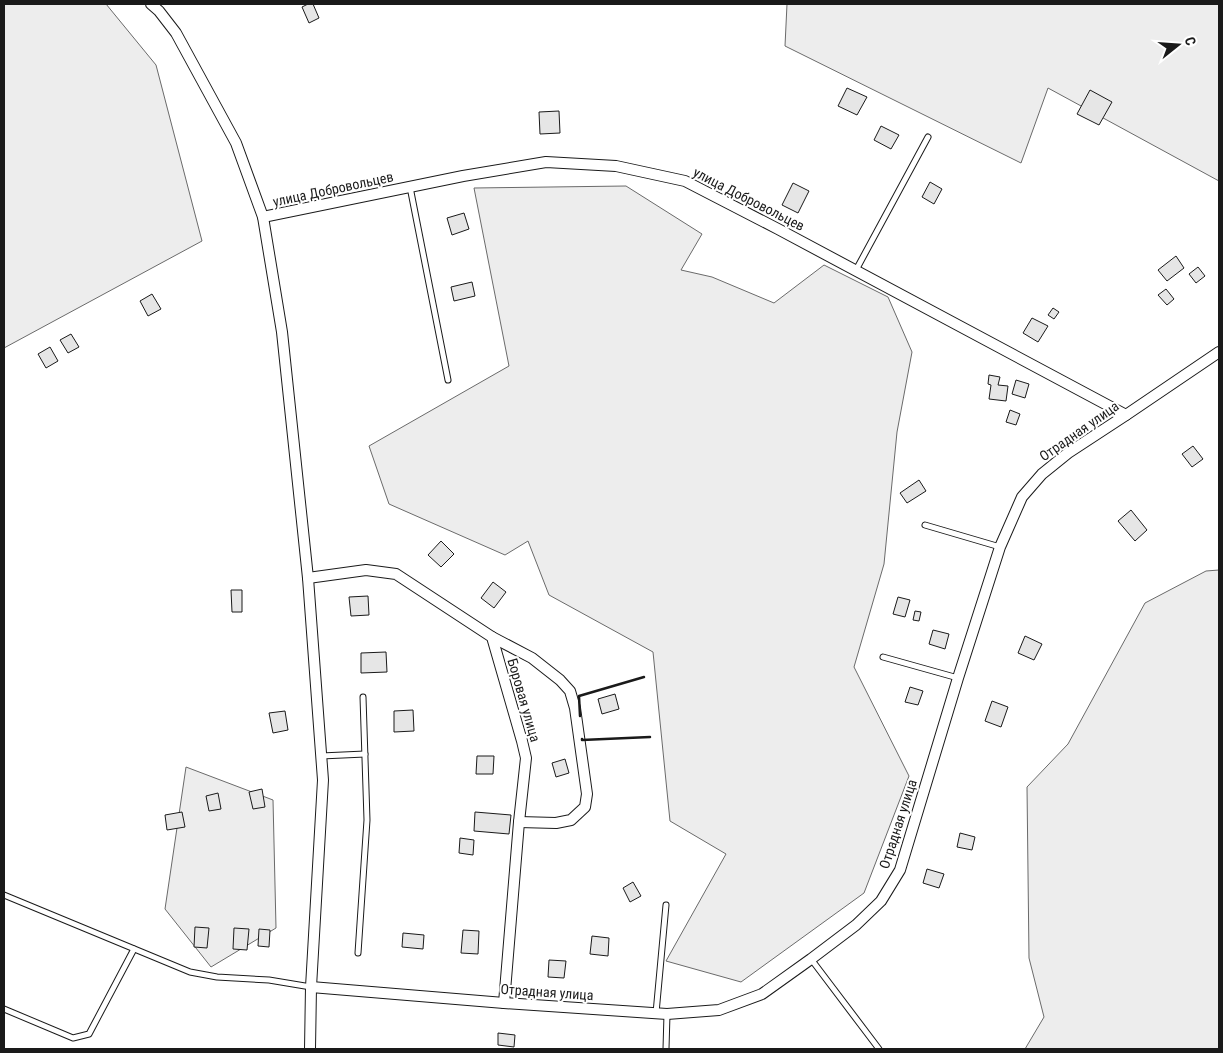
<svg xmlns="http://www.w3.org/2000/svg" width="1223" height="1053" viewBox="0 0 1223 1053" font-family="'Roboto Condensed',sans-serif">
  <rect width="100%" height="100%" fill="#fff"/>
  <g fill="#ededed" stroke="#6a6a6a">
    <path d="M4,4H106L156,65L202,241L4,348Z"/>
    <path d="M787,4H1219V181L1048,88L1021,163L785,46Z"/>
    <path d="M626,186L702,234L681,270L712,277L774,303L824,265L888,297L912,352L897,432L884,564L854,667L909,776L864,893L741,982L666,961L726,854L670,821L653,652L549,595L528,541L505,555L389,504L369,446L509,366L474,188Z"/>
    <path d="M1219,570V1049H1025L1044,1017L1029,958L1027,787L1068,744L1145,603L1206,571Z"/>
    <path d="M186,767L273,800L276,928L211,967L165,909Z"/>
  </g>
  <g fill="#e6e6e6" stroke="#1a1a1a">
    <path d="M308,4H313L319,18L309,23L302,7Z"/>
    <path d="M847,88L867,97L857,115L838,106Z"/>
    <path d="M1090,90L1112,102L1099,125L1077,114Z"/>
    <path d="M559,111L560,133L540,134L539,112Z"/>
    <path d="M881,126L899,135L891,149L874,140Z"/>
    <path d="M930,182L942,189L934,204L922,197Z"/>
    <path d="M793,183L809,191L798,213L782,205Z"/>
    <path d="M464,213L469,229L452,235L447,218Z"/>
    <path d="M1176,256L1184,268L1167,281L1158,270Z"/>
    <path d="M1198,267L1205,276L1196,283L1189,274Z"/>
    <path d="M472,282L475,296L454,301L451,287Z"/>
    <path d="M1166,289L1174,299L1167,305L1158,295Z"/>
    <path d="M152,294L161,309L148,316L140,301Z"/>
    <path d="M1053,308L1059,312L1054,319L1048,315Z"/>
    <path d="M1032,318L1048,326L1038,342L1023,333Z"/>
    <path d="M71,334L79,347L68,353L60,340Z"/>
    <path d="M50,347L58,361L46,368L38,354Z"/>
    <path d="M989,375L1000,377L998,385L1008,386L1006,401L989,399L991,385L988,384Z"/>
    <path d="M1016,380L1029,384L1025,398L1012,394Z"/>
    <path d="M1010,410L1020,414L1016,425L1006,422Z"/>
    <path d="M1193,446L1203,459L1192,467L1182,454Z"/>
    <path d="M919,480L926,491L907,503L900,493Z"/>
    <path d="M1131,510L1147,530L1135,541L1118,521Z"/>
    <path d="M441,541L454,554L441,567L428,555Z"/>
    <path d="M493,582L506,592L494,608L481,598Z"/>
    <path d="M231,590H242V612H232Z"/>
    <path d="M368,596L369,615L351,616L349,597Z"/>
    <path d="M898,597L910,600L905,617L893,614Z"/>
    <path d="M915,611L921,612L919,621L913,620Z"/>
    <path d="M933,630L949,634L945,649L929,644Z"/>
    <path d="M1025,636L1042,644L1034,660L1018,653Z"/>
    <path d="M386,652L387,672L361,673V653Z"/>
    <path d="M910,687L923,691L918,705L905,702Z"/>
    <path d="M615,694L619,709L602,714L598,699Z"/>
    <path d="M992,701L1008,707L1001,727L985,721Z"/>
    <path d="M413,710L414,731L394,732V711Z"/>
    <path d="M285,711L288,730L273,733L269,713Z"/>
    <path d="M477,756H494L493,774H476Z"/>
    <path d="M565,759L569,773L556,777L552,763Z"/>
    <path d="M262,789L265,807L253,809L249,792Z"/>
    <path d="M218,793L221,809L209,811L206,796Z"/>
    <path d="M182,812L185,827L167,830L165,815Z"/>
    <path d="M475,812L511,815L509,834L474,831Z"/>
    <path d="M960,833L975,837L972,850L957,847Z"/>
    <path d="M460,838L474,840L473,855L459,853Z"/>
    <path d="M927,869L944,874L939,888L923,883Z"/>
    <path d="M633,882L641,896L630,902L623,888Z"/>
    <path d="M195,927L209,928L207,948L194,947Z"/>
    <path d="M234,928L249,929L247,950L233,949Z"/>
    <path d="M259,929L270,930L269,947L258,946Z"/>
    <path d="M463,930L479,931L478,954L461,953Z"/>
    <path d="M403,933L424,935L423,949L402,947Z"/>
    <path d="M592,936L609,938L608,956L590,954Z"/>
    <path d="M549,960L566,961L564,978L548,977Z"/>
    <path d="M498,1033L515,1035L514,1047L498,1045Z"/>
  </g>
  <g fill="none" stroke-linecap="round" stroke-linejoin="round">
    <g stroke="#1a1a1a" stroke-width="7">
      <g id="service">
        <path d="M410,187L448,380"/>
        <path d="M856,270L928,137"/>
        <path d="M925,525L1000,547"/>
        <path d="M883,657L958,678"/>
        <path d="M321,756L365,754"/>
        <path d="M4,895L190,972L217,977L269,980L311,987"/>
        <path d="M358,953L367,820L363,697"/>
        <path d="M811,959L879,1049"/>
        <path d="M4,1009L73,1038L89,1034L134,949"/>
        <path d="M656,1013L666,905"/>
        <path d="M666,1049L667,1014"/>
      </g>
    </g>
    <g stroke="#1a1a1a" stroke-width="12">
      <g id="minor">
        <path d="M151,4L159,11L176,33L236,143L263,217L282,332L308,578L323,780L311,987L310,1049"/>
        <path d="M263,217L463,176L546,162L616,166L685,181L778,229L1126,415"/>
        <path d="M308,578L366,570L396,574L492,637L522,741L526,758L519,822L504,1003"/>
        <path d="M492,637L532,658L560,680L570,691L575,708L587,794L585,807L571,820L556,823L519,822"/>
        <path d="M311,987L504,1003L667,1014L719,1010L762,994L811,959L856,925L881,901L900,870L958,678L1000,547L1022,497L1042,474L1068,453L1126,415L1219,352"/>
      </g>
    </g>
    <use href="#service" stroke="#fff" stroke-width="5"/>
    <use href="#minor" stroke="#fff" stroke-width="10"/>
    <g stroke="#1a1a1a" stroke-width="2.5">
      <path d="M580,716L579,696L644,677"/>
      <path d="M582,739V740L650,737"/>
    </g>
  </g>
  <g text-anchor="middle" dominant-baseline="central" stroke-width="4" stroke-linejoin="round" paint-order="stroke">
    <g font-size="14" fill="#1a1a1a" stroke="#fff">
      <text transform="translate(333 189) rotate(-12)">улица Добровольцев</text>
      <text transform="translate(749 199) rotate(27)">улица Добровольцев</text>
      <text transform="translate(1079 431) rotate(-35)">Отрадная улица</text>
      <text transform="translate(524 700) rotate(74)">Боровая улица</text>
      <text transform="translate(898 824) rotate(-72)">Отрадная улица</text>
      <text transform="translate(547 992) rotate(4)">Отрадная улица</text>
    </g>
  </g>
  <rect width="1223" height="1053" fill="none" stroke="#1a1a1a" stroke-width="10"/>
  <g transform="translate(1178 45) rotate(73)" stroke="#ffffff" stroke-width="4" paint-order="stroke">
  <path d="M0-4L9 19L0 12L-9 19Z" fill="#1a1a1a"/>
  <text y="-8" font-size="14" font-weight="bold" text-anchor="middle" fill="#1a1a1a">С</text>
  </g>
</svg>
